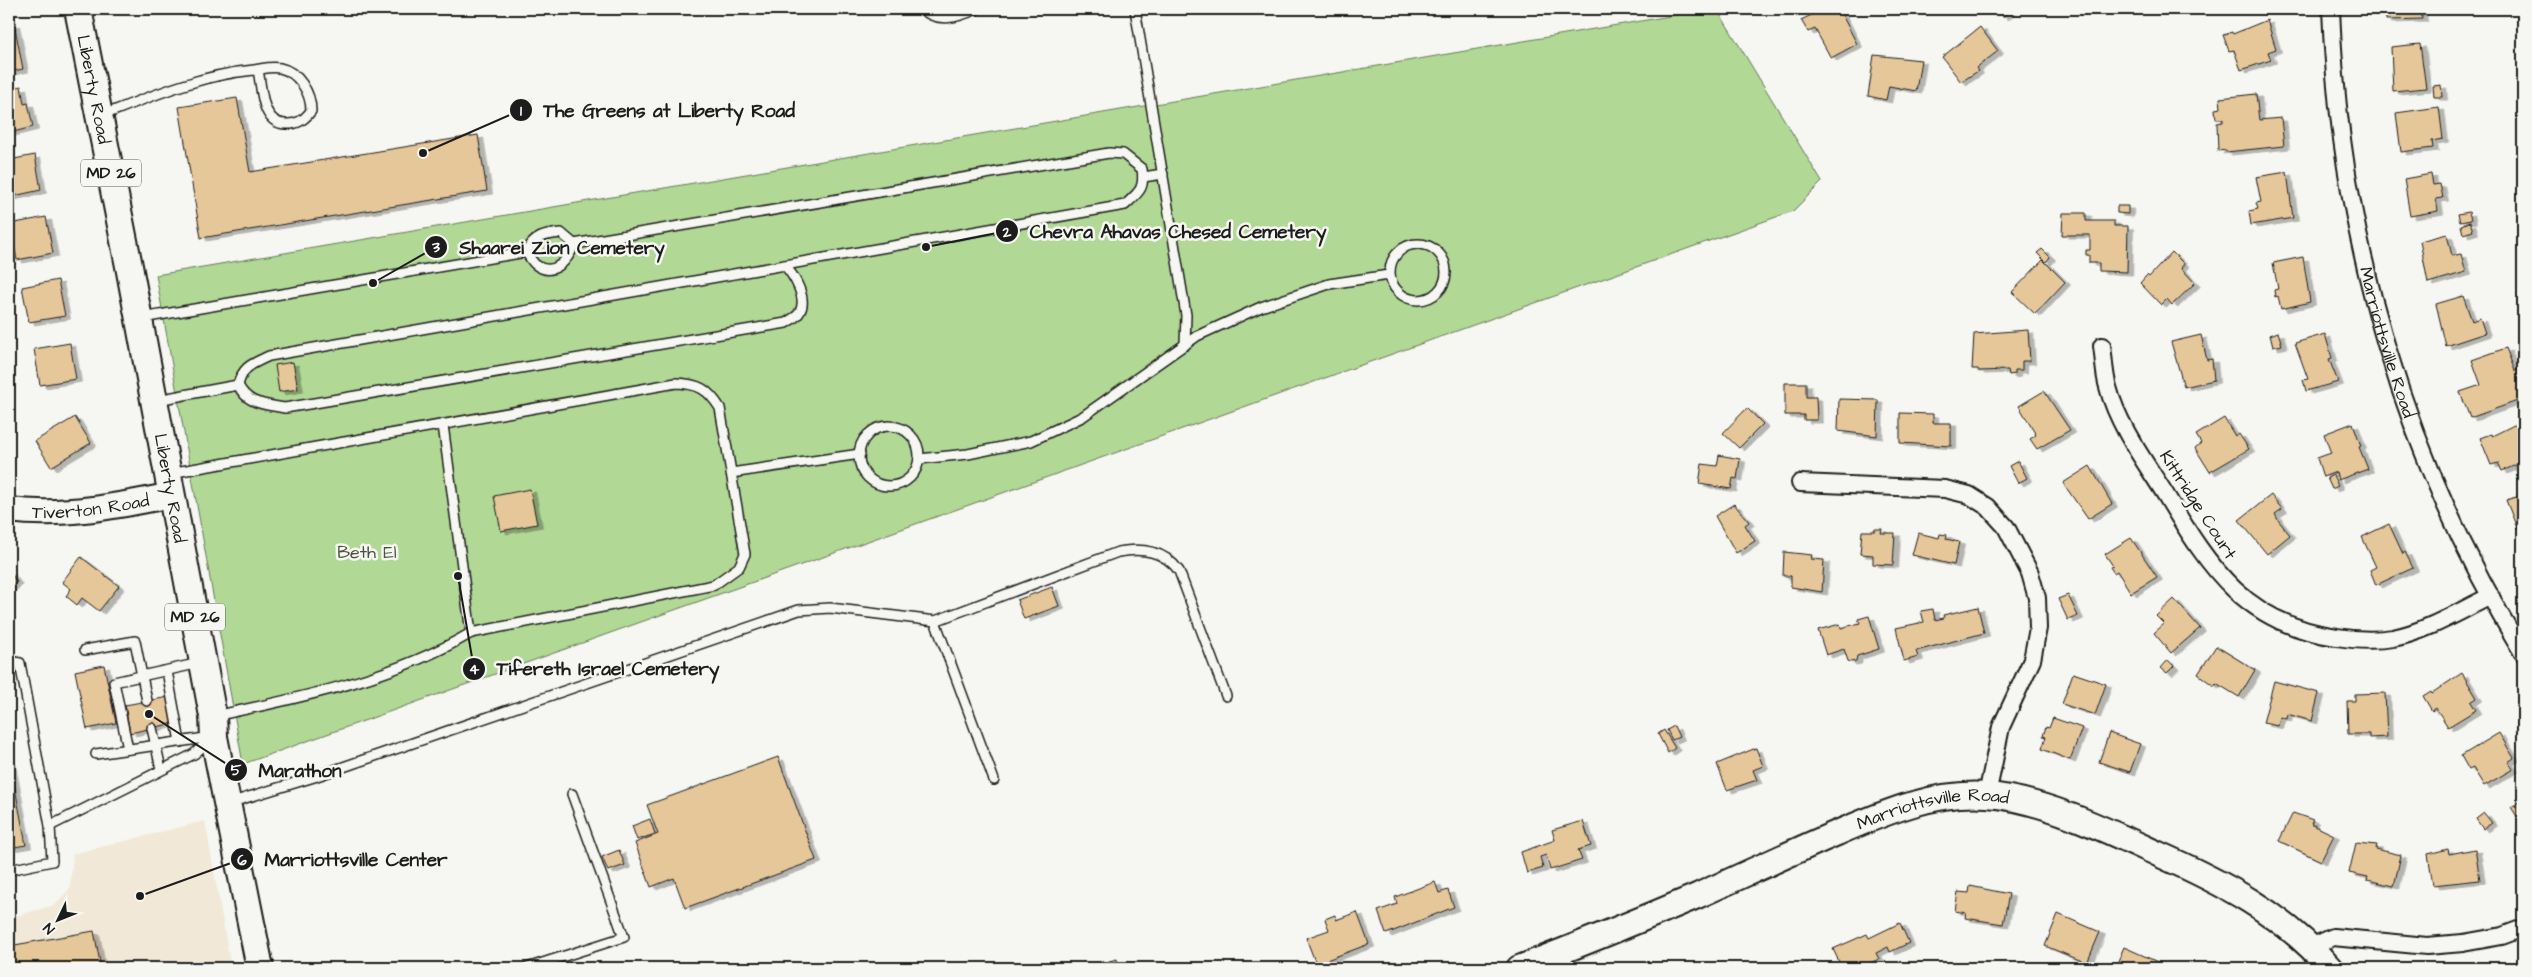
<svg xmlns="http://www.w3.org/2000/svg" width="2532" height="977" viewBox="0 0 2532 977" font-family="'Architects Daughter',sans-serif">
  <defs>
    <filter id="shadow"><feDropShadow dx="5.5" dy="3" stdDeviation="0" flood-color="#0004"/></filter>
  </defs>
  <rect width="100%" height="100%" fill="#f6f6f2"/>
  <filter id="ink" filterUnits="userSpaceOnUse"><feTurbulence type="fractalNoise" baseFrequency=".02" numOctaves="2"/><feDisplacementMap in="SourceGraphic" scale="10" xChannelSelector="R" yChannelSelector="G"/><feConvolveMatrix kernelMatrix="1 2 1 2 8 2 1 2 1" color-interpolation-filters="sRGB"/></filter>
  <g filter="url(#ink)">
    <path fill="#f1e8d7" d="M205,821L231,968H9V918L55,905L70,888L73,854Z"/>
    <path fill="#b1d895" stroke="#667a58" d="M1711,9H1717L1822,182L1793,211L243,764L156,275Z"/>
    <g fill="#e6c799" stroke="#1c1c1c" filter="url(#shadow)">
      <path d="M1824,9H1839L1857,44L1831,58L1815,29L1808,32L1801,20Z"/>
      <path d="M1996,9H2009L2010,10L2003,17Z"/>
      <path d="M2385,9H2421L2422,19L2386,20Z"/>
      <path d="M2267,20L2276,49L2268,52L2271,60L2241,70L2234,50L2229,51L2223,35L2232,32L2233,34Z"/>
      <path d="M14,23L23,69L9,72V24Z"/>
      <path d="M1980,27L1998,51L1976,68L1978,71L1961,82L1942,57Z"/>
      <path d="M2420,44L2426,88L2393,91L2391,47Z"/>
      <path d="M1874,55L1921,60L1916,91L1889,86L1886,100L1868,96Z"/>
      <path d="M2441,85L2442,97H2434L2433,86Z"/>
      <path d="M21,86L24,104L28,103L33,127L9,133V89Z"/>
      <path d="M2256,94L2259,120L2281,118L2284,146L2226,152V150L2218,151L2217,123L2223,122V119H2216L2215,109L2221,108L2220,98Z"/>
      <path d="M237,98L250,172L478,135L487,191L201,238L179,107Z"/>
      <path d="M2439,107L2443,139L2432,141L2433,148L2401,152L2396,113Z"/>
      <path d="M35,155L41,190L9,197V160Z"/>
      <path d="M2287,172L2293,218L2251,225L2249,211L2258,209L2256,203L2261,202L2256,177Z"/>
      <path d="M2431,174L2433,185L2440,184L2443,198L2436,199L2438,211L2410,216L2404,179Z"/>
      <path d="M2117,206H2128V214L2117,213Z"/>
      <path d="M2469,212L2471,220L2460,222L2458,214Z"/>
      <path d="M2063,213H2086V221H2114V226H2128L2127,272L2099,271V263H2089V255H2086V250H2090V235H2062Z"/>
      <path d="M46,217L53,253L17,260L10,224Z"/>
      <path d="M2470,222L2473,231L2463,234L2461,225Z"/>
      <path d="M2447,234L2452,256L2461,254L2466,272L2428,283L2420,241Z"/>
      <path d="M2042,249L2050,257L2046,262L2037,253Z"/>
      <path d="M2172,252L2184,264L2181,268L2195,283L2172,305L2167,299L2161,305L2140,283L2147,275L2149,277Z"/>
      <path d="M2303,257L2310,302L2281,309L2278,296L2275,297L2274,290L2278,289L2273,263Z"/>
      <path d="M2043,260L2065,282L2035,314L2012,292Z"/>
      <path d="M58,280L65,316L29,322L22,287Z"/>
      <path d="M2463,296L2472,321L2480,318L2485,333L2446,346L2436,304Z"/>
      <path d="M2028,330L2030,361H2022V370H2015V374L2009,375L2008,370L1979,371L1978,369H1972L1974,334Z"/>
      <path d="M2278,332L2282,345L2273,347L2270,335Z"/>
      <path d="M2325,334L2332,358L2329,359L2338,382L2306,391L2303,380L2308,379L2295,343Z"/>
      <path d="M2201,335L2207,360L2212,359L2214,380L2184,387L2171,342Z"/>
      <path d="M70,343L76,379L40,385L34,349Z"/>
      <path d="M2506,348L2515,371L2520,369L2523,377V385L2521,386L2523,399L2470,418L2460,392L2481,385L2472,360Z"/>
      <path d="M293,362L298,389L279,392L275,365Z"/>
      <path d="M1785,383H1806V397H1816L1817,420H1804V415H1785Z"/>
      <path d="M2044,391L2070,430L2037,449L2030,439L2036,435L2019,406Z"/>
      <path d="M1839,399L1878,400L1877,436L1838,431Z"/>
      <path d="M1747,408L1763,424L1739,448L1723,433Z"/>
      <path d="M1900,413L1933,414V423H1951V446L1900,443Z"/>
      <path d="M75,417L91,443L51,467L35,441Z"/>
      <path d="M2224,418L2235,436L2239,434L2249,449L2210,472L2195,448L2201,443L2196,435Z"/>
      <path d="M2522,421L2523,462L2502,471L2498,463L2491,465L2480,438L2491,434L2492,436Z"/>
      <path d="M2353,423L2361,446L2359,447L2368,469L2338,480L2336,472L2323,477L2317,458L2331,453L2324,434Z"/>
      <path d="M1719,455L1740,459L1737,479L1733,478L1731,489L1699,484L1702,464L1717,466Z"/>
      <path d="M2018,461L2027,478L2018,483L2009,466Z"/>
      <path d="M2090,466L2112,504L2088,519L2063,483Z"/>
      <path d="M2333,475L2338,486L2332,489L2327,478Z"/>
      <path d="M530,489L537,524L501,531L494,496Z"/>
      <path d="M2271,495L2282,509L2275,514L2278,520L2290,535L2267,554L2239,520Z"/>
      <path d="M2523,495V526L2517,528L2506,500Z"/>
      <path d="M1734,504L1749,522L1745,525L1755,541L1736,553L1715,516Z"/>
      <path d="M2389,524L2403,554L2405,552L2413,568L2376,585L2370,570L2376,567L2362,537Z"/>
      <path d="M1874,529H1882L1881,533H1895L1893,565L1873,564V555L1860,554L1862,531H1875Z"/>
      <path d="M1918,533L1939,538L1940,534L1947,535L1946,539L1959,542L1954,565L1912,555Z"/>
      <path d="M2131,538L2157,577L2131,593L2117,571L2114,573L2110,567L2113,566L2105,554Z"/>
      <path d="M1784,552L1812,555L1811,559L1824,560L1822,592L1791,587V576H1783Z"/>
      <path d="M81,557L119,586L99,611L82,598L77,605L66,596L71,589L62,582Z"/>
      <path d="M9,571L17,582L9,589Z"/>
      <path d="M1052,587L1059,606L1024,619L1017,600Z"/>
      <path d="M2068,595L2078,616L2068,620L2058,599Z"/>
      <path d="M2174,599L2200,628L2171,653L2154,633L2164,624L2156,616Z"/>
      <path d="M1978,607L1984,633L1916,651L1918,657L1904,661L1896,628L1924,622L1921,611L1933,609L1935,620L1944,618L1943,615Z"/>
      <path d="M1869,616L1879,649L1857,656L1856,661L1851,662L1848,661L1844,649L1826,655L1818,630L1840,624L1841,628L1860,623L1858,619Z"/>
      <path d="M2216,646L2255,670L2239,697L2216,683L2214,686L2198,674Z"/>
      <path d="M2168,660L2174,666L2167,673L2161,668Z"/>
      <path d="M104,665L116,723L87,729L75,671Z"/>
      <path d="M2073,673L2106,684L2095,715L2062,704Z"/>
      <path d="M2462,673L2477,698L2471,702L2476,710L2448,727L2436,708L2432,711L2423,696L2431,691L2432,693Z"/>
      <path d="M2274,681L2319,693L2312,721L2287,714L2286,719L2280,717L2278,726L2263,723Z"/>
      <path d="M2385,693L2387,737L2369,738V734H2348L2347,701H2355V694Z"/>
      <path d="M169,697L174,723L130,733L125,705Z"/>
      <path d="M2053,718L2082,728L2070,760L2042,749L2046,737L2043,736L2046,727L2049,728Z"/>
      <path d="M1674,726L1679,737L1672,740L1667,730Z"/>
      <path d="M1664,730L1675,748L1668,753L1658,734Z"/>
      <path d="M2109,733L2140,744L2130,772L2099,762Z"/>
      <path d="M2499,733L2514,758L2508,762L2513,769L2484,786L2473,768L2469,770L2461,756Z"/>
      <path d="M1756,748L1763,766L1753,770L1757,780L1727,790L1717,764Z"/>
      <path d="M9,757L26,845L9,848Z"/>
      <path d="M778,757L816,860L685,908L674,878L651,887L635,843L658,834L647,805Z"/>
      <path d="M2523,800V826L2511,807Z"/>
      <path d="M2293,813L2313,820L2311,824L2334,835L2321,861L2279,841Z"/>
      <path d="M2484,813L2492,823L2483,829L2476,819Z"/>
      <path d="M650,819L655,834L637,840L632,826Z"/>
      <path d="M1583,821L1591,846L1578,850L1582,860L1550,870L1546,855L1540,857L1543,868L1527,873L1521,852L1555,840L1552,830Z"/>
      <path d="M2356,843L2377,845L2376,849L2401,855L2394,886L2367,880L2368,877L2349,873Z"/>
      <path d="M2448,849L2449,854L2475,849L2480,880L2433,885L2428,854Z"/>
      <path d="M619,850L625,865L608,871L602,857Z"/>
      <path d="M1435,882L1439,893L1448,890L1454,907L1386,934L1378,911L1397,904L1395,897Z"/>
      <path d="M1970,886L2009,894L2003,924L1965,918L1966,913L1955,911L1958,892L1969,893Z"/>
      <path d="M1357,912L1369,944L1316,964L1306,938L1329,930L1325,919L1335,915L1336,920Z"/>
      <path d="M2058,914L2100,932L2087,963L2045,946Z"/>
      <path d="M1900,923L1909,943L1890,952L1888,947L1876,953L1879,959L1859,968H1842L1833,949L1867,934L1869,938Z"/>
      <path d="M94,931L101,968H9V946Z"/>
      <path d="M2124,947L2160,963L2158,968H2115Z"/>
      <path d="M1117,959L1119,968H1110L1109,961Z"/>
    </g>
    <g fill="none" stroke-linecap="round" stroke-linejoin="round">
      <g stroke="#1c1c1c" stroke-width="12">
        <g id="lane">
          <path d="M922,9C939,24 958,17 977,9"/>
          <path d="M1135,9L1186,315L1185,345"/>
          <path d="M101,116C151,96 200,75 254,70C263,69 270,66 280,68C298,72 311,92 311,111C304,120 297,125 285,124C261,123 262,88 258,70"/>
          <path d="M1143,177L1163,174"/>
          <circle cx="1418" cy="272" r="28"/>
          <path d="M574,244L1109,153L1123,154L1142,169C1145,189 1139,192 1125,205L269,356C252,364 243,366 238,385C248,405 264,404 285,408L786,323C790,320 797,317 799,313C809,299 793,274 784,265"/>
          <path d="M526,252C529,256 532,262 536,265C554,278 569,259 574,244"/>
          <path d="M526,252C535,236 544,235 561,233L574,244"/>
          <path d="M142,318L526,252"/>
          <path d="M157,400L238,385"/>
          <path d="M443,425L471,633"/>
          <circle cx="889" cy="456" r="30"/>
          <path d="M919,459L968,454L1031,441L1082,417L1197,336L1261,307L1329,284L1389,275"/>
          <path d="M170,473L676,383C699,384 708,389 720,408L745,554L739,567L714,585L471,633C393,679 303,697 215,716"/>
          <path d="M731,473L860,454"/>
          <path d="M935,621L994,780"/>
          <path d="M85,650L135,641L147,701"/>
          <path d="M9,661L20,663L50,826"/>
          <path d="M167,671L180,742"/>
          <path d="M152,728L161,769"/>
          <path d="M128,749L114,682L200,663"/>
          <path d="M96,754L212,737"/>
          <path d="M229,803L314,777L799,610L830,608L935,621L1118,552C1142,548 1164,550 1179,571L1226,696"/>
          <path d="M9,870L52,861L50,826L194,754L210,740"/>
          <path d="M527,968L624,937L572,794"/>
        </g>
      </g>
      <g stroke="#1c1c1c" stroke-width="20">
        <g id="street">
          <path id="s1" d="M2331,9C2339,235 2405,460 2523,653"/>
          <path d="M2102,346C2104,359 2104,374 2108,387C2118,426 2146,463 2167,497C2210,569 2247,625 2337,637C2355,640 2375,641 2393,638C2428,631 2459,611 2491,596"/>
          <path d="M1800,483L1945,489L1969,495L1988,507L2006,527L2030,573L2037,598L2038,628L2032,660L2001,727L1987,795"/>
          <path d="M2311,947L2333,937L2427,946L2463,943L2502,936L2523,928"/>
        </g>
      </g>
      <g stroke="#1c1c1c" stroke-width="28">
        <g id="secondary">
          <path id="s2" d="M9,510C64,517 118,506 172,495"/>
          <path id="s3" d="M1519,968C1579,945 1638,921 1697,896C1744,875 1790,853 1837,833C1884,813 1934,791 1987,795C2042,799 2106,830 2156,853C2221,882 2283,913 2330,968"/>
        </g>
      </g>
      <g stroke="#1c1c1c" stroke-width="30">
        <g id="primary">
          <path id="s4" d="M78,9L129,266L213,716L214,737L260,968"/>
        </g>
      </g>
      <use href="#lane" stroke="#f6f6f2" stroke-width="9"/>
      <use href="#street" stroke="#f6f6f2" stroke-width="16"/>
      <use href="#secondary" stroke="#f6f6f2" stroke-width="24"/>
      <use href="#primary" stroke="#f6f6f2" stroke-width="26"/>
    </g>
  </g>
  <g text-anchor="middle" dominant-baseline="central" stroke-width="5" stroke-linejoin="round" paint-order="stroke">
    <g fill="#f6f6f2" stroke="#5d5d5c" stroke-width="1">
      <rect x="81" y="159.5" width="60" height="27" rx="4"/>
      <rect x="165" y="603.5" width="60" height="27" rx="4"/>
    </g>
    <g font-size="16" font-weight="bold" fill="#1c1c1c">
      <text x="111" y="173">MD 26</text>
      <text x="195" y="617">MD 26</text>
    </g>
    <g font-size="18" fill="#1c1c1c" stroke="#f6f6f2">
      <text stroke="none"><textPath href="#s4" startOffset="82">Liberty Road</textPath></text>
      <text stroke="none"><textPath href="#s1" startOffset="339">Marriottsville Road</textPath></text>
      <text stroke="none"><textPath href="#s4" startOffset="488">Liberty Road</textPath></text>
      <text stroke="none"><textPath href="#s2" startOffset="82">Tiverton Road</textPath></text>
      <text transform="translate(2198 505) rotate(57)">Kittridge Court</text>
      <text stroke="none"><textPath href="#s3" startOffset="446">Marriottsville Road</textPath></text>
    </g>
    <g font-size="18" fill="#495440" stroke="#f6f6f2">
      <text x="367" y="552">Beth El</text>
    </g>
  </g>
  <path fill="none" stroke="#1c1c1c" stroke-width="2" d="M423 153L521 110M926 247L1007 231M373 283L436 247M458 576L474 669M149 714L236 770M140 896L242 859"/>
  <g fill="#1c1c1c" stroke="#f6f6f2" stroke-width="2">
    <circle cx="423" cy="153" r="5"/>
    <circle cx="926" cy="247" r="5"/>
    <circle cx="373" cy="283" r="5"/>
    <circle cx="458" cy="576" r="5"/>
    <circle cx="149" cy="714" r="5"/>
    <circle cx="140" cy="896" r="5"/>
    <circle cx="521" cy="110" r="12"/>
    <circle cx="1007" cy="231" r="12"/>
    <circle cx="436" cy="247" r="12"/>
    <circle cx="474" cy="669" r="12"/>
    <circle cx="236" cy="770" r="12"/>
    <circle cx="242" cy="859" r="12"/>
  </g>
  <g font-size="15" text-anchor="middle" font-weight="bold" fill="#fff">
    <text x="521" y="116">1</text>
    <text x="1007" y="237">2</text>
    <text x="436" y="252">3</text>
    <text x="474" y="674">4</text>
    <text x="236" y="775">5</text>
    <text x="242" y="865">6</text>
  </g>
  <g font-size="19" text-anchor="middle" font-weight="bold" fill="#1c1c1c" stroke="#f6f6f2" stroke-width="5" stroke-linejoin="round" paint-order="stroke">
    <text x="669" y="117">The Greens at Liberty Road</text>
    <text x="1178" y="238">Chevra Ahavas Chesed Cemetery</text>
    <text x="562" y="254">Shaarei Zion Cemetery</text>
    <text x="608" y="675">Tifereth Israel Cemetery</text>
    <text x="300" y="777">Marathon</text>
    <text x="356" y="866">Marriottsville Center</text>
  </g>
  <rect width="2532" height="977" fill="none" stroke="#f6f6f2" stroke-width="30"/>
  <rect x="15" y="15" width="2502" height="947" fill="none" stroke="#1c1c1c" stroke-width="2" filter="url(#ink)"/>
  <g transform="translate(58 920) rotate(227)" stroke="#f6f6f2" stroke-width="4" paint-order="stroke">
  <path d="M0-4L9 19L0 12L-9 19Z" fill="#1c1c1c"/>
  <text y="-8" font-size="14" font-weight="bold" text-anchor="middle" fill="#1c1c1c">N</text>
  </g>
</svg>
